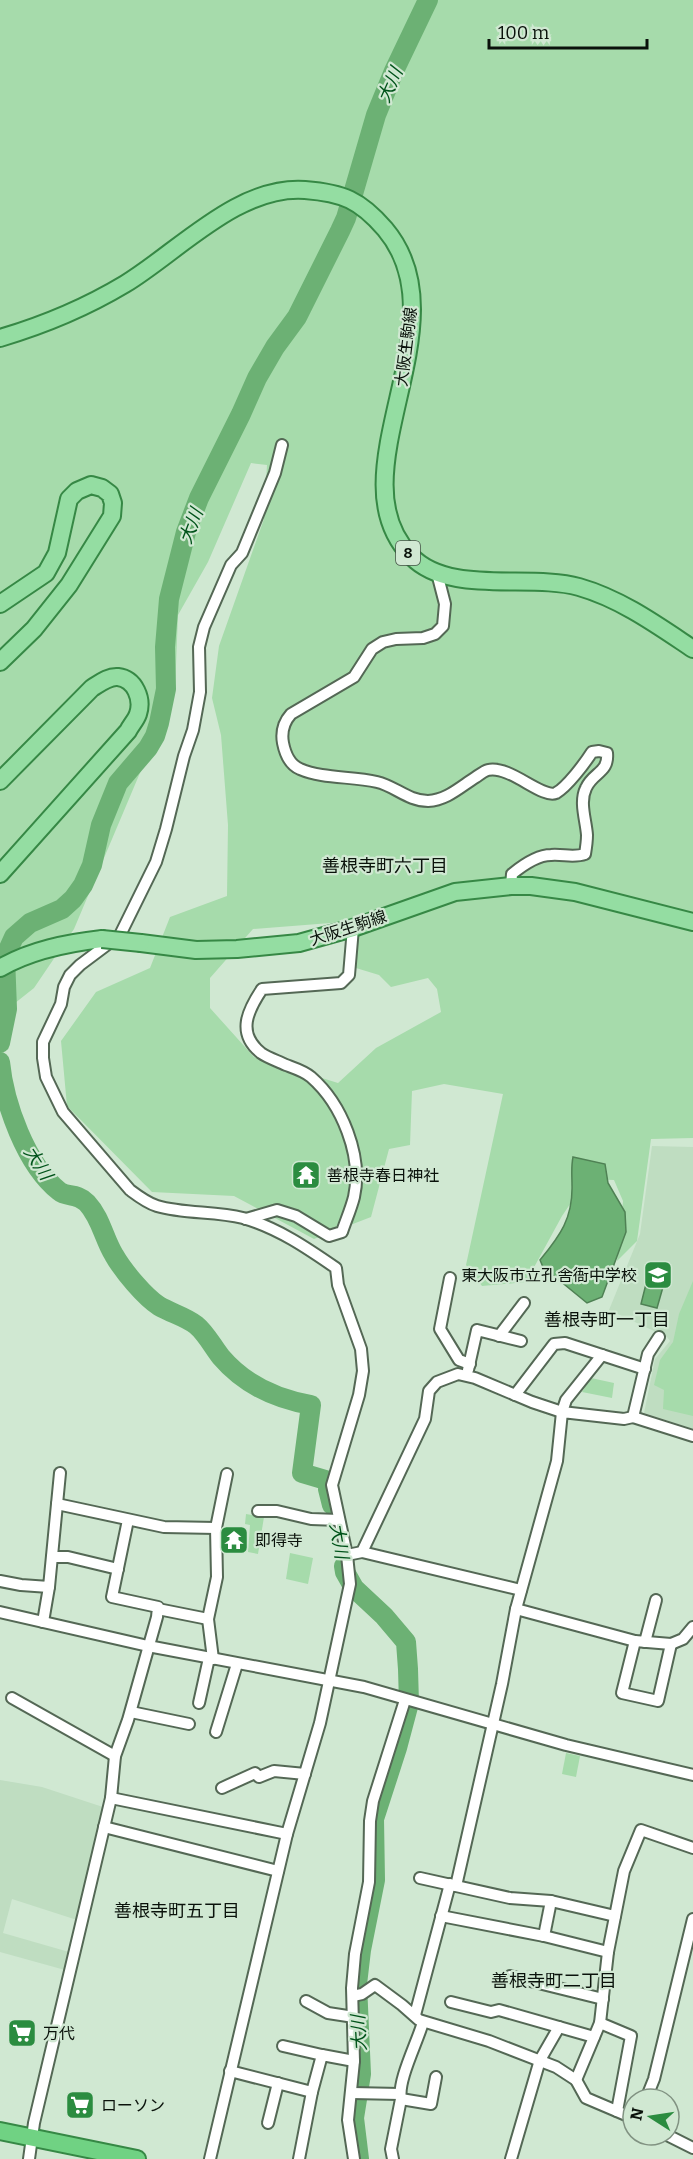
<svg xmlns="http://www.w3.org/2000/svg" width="693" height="2159" viewBox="0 0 693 2159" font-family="Bitter,'Noto Sans JP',serif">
  <rect width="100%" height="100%" fill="#d0e8d2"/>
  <g fill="#bfddc1">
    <path d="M652,1146L693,1147V1429L644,1413L655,1359L670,1341L667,1337L609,1310L640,1234Z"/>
    <path d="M0,1780L42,1787L106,1808L77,1920L12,1899L3,1933L69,1952L65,1970L0,1952Z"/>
  </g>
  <g fill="#a6dbab" fill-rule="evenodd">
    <path d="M0,0H693V1138L651,1139L637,1241L617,1261L623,1201L614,1180L587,1179L562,1216L526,1282L482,1286L466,1265L503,1094L444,1084L412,1091L410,1145L389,1149L371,1217L314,1239L234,1196L152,1192L67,1106L61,1041L96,992L150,968L170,917L227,896L228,825L221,735L212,698L219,646L264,519L267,465L251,463L208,562L178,615L175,690L74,929L34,988L0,1015ZM356,921V968L379,975L391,987L428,978L437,989L441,1012L376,1048L338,1083L254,1057L210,1008V978L253,929Z"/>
    <path d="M693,1281V1416L663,1409L664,1390L654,1385L660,1360L673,1342L679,1314Z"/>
    <path d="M591,1378L614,1383L612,1398L582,1392Z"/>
    <path d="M246,1514L264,1517L258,1554L248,1552L250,1525L245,1524Z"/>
    <path d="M290,1553L313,1558L308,1584L286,1579Z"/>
    <path d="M566,1753L580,1756L576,1777L562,1774Z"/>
  </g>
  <g fill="#6cb174" stroke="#4f8154" stroke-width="1.5">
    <path d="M573,1157L605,1164L608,1183L625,1212L626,1232L602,1297L587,1303L543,1267L540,1260C560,1236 573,1218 572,1185C572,1174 571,1167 573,1157Z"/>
    <path d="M650,1268L667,1273L657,1308L641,1304Z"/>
  </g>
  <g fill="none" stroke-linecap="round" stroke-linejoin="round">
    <g stroke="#6cb174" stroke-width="20">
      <path d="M0,1043L7,1009L5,957L14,937L30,923L62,909L73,899L83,885L92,865L101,825L118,783L148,748L155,736L159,723L166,689L165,647L169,599L186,532L199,498L241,414L257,378L275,347L297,317L340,231L346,218L376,115L394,71L428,0"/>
      <path d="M0,1062C4,1103 26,1165 59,1191C67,1198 76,1192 87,1203C101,1218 104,1239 114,1255C123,1271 145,1297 159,1306C171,1313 186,1317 196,1325C206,1333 213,1347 221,1357C244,1384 276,1399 311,1405L302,1473L329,1481L328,1489L332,1505"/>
      <path d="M344,1566L345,1572L354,1588L384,1616L406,1642L408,1669L409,1703L397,1748L374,1819L375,1880L361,1950L357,1984L361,2074L354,2118L359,2159"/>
    </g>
    <g stroke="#546855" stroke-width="14">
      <g id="minor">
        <path d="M437,573L445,604L443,626L435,634L423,638L396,639L383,642L372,649L354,677L291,714C283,723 281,732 283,743C285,753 290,765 300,769C323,779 352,776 377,782C395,786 408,801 428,801C447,800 460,787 476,777C479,775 484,771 488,770C510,765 542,799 556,793C567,787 585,763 592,752L599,751L607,753C609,773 593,772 586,788C579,802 586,820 587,835C587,841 586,848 585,854C574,858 563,854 551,855C537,855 523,865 512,874L511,886"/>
        <path d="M246,1219L277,1210L296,1216L329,1236L342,1232C346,1220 351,1209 354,1197C363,1156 342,1104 311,1077C304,1071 294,1068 286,1065C278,1061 268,1058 261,1053C236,1033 248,1010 262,989L341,983L349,975L353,928"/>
        <path d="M450,1278L440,1329L459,1360L470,1364"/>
        <path d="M499,1336L524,1303"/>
        <path d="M659,1337L648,1354L633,1417L693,1436"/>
        <path d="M468,1370L477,1330L521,1341"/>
        <path d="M515,1395L554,1344L565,1343L645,1369"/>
        <path d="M57,1504L164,1527L216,1528"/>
        <path d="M258,1511H277L311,1519L339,1520"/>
        <path d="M362,1552L521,1590"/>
        <path d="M347,1555L362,1552L425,1419L429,1391L437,1382L458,1374L475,1378L532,1402L562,1412L566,1400L602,1355"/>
        <path d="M52,1557H68L118,1569"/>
        <path d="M0,1581L21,1585L49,1587L60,1473"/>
        <path d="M158,1609L208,1619"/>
        <path d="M516,1609L635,1641L671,1644L683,1639L693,1627"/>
        <path d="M0,1612L148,1646L364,1687L566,1745L693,1775"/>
        <path d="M43,1622L49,1587"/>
        <path d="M635,1641L622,1693L658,1701L671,1644"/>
        <path d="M645,1642L656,1600"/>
        <path d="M213,1659L208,1619L217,1577L216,1528L227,1474"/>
        <path d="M12,1698L115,1756"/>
        <path d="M199,1703L209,1658"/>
        <path d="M131,1712L189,1724"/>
        <path d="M216,1732L237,1664"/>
        <path d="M222,1788L255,1773L259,1777L274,1771L305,1774"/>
        <path d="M111,1798L287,1834"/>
        <path d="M104,1827L278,1871"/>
        <path d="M420,1878L510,1898L551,1901L615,1916"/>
        <path d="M456,1886L502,1684L516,1609L557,1461L562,1412L624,1419L633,1417"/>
        <path d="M441,1916L544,1936L608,1952"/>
        <path d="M544,1936L551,1901"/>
        <path d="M510,1976L603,1999"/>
        <path d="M353,1996L362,1994L375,1985L402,2005L419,2020L489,2041L556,2067L576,2080L586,2098L633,2118"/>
        <path d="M306,2001L328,2013L354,2017"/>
        <path d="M451,2002L491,2012L499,2010L594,2037"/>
        <path d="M415,2015L450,1884"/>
        <path d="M600,2023L631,2036L617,2111"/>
        <path d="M283,2046L322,2055"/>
        <path d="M230,2071L312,2092"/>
        <path d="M576,2080L600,2023L608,1952L624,1871L641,1830L693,1848"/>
        <path d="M352,2093L400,2094"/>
        <path d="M401,2099L431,2104L436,2077"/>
        <path d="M646,2099L654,2079L693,1919"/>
        <path d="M268,2123L278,2083"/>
        <path d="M667,2135L693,2148"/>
        <path d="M29,2159L34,2123L111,1798L115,1756L128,1720L157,1617L158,1607L112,1597L128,1520"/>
        <path d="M210,2159L287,1834L320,1723L350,1584L347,1555L332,1485L359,1395L363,1371L361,1349L338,1285L336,1268C307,1248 278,1228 243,1218C215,1211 184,1214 157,1206C147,1203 138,1196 130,1190L63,1112L46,1077L43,1058V1042L61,1004L64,987L70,975L80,965L120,935L156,862L166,829L184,756L193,730L200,692L199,647L204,627L231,565L242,553L275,473L282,445"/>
        <path d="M299,2159L312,2092L322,2055L354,2061"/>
        <path d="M354,2159L348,2120L354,2061L352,1988L355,1954L369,1882L370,1821L373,1801L405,1700"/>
        <path d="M393,2159L391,2149L401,2099C397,2081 418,2041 423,2022"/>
        <path d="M511,2159L540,2060L559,2027"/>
      </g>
    </g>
    <g stroke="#368845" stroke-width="20">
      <g id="primary">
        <path d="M0,338C44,325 85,308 125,284C178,252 238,185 305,190C343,193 360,200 385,229C466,325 331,474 411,556C449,596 530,573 579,587C621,599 657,625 693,649"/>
        <path d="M0,604L46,573L57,553L69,499L77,491L91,485L102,488L110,494L113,503L112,516L69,585L34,629L0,662"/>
        <path d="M0,781L92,688C100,683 109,676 118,677C135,679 143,699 138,714C136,720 131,725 128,731L0,874"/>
        <path d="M141,943L196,950L237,949L299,943L353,928L455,892L511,886H531L575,892L693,922"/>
        <path d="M0,968C31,950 67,943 102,939"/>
      </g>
    </g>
    <g stroke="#368845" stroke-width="20">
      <path id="trunk" d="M0,2131L137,2159"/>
    </g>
    <use href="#minor" stroke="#fff" stroke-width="10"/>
    <use href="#primary" stroke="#94dda2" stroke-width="16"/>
    <use href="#trunk" stroke="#70d283" stroke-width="16"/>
    <g stroke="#368845" stroke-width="20" stroke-linecap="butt">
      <path id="primary-bridge" d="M102,939L141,943"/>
    </g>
    <use href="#primary-bridge" stroke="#94dda2" stroke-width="16"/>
  </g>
  <defs>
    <g id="temple-square" transform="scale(1.5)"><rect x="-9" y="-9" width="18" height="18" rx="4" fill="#2b8c40" stroke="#d0e8d2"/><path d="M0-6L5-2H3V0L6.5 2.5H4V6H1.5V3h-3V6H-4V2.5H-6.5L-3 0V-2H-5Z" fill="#fff"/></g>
    <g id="school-square" transform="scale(1.5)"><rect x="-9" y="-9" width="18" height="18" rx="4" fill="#2b8c40" stroke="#d0e8d2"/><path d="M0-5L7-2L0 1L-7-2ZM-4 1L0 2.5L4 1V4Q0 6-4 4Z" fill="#fff"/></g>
    <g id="supermarket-square" transform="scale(1.5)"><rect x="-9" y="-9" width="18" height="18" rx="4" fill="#2b8c40" stroke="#d0e8d2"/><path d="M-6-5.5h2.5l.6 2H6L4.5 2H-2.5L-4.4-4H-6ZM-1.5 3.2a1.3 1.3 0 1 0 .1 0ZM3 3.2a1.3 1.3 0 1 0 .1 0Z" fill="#fff"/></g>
  </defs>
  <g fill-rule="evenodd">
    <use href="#temple-square" x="306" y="1175"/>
    <use href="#school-square" x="658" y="1275"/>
    <use href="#temple-square" x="234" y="1540"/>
    <use href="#supermarket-square" x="22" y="2033"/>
    <use href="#supermarket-square" x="80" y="2105"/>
  </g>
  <g text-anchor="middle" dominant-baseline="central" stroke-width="4.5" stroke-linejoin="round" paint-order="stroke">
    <rect fill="#d0e8d2" stroke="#455247" stroke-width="1.5" x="396" y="541" width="24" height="24" rx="4.5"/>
    <g font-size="15" font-weight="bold" fill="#0a120b">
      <text x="408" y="553">8</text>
    </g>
    <g font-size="16" fill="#0a120b" stroke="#d0e8d2">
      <text transform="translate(406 347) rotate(-83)">大阪生駒線</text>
      <text transform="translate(348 928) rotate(-18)">大阪生駒線</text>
    </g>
    <g font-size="16" fill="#0a120b" stroke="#d0e8d2" text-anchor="start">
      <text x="327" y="1175">善根寺春日神社</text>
      <text x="637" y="1275" text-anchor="end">東大阪市立孔舎衙中学校</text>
      <text x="255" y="1540">即得寺</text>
      <text x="43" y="2033">万代</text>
      <text x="101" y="2105">ローソン</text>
    </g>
    <g font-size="18" font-style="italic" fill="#00531a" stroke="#d0e8d2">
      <text transform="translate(390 85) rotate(-66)">大川</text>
      <text transform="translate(191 526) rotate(-69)">大川</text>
      <text transform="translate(38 1163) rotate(57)">大川</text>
      <text transform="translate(339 1541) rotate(80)">大川</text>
      <text transform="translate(359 2033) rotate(-93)">大川</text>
    </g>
    <g font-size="18" fill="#0a120b" stroke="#d0e8d2">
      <text x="385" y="866">善根寺町六丁目</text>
      <text x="607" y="1320">善根寺町一丁目</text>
      <text x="177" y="1911">善根寺町五丁目</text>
      <text x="554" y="1981">善根寺町二丁目</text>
    </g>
  </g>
  <g transform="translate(651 2117) rotate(282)"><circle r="28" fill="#d0e8d2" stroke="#819282" stroke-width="1.5"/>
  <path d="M0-4.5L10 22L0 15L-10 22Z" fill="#2b8c40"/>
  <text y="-9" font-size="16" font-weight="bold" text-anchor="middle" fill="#0a120b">N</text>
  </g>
  <path d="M489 39v9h158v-9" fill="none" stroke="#0a120b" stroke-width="3"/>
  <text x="498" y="39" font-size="18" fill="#0a120b" stroke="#d0e8d2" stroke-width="4.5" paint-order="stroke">100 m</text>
</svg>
